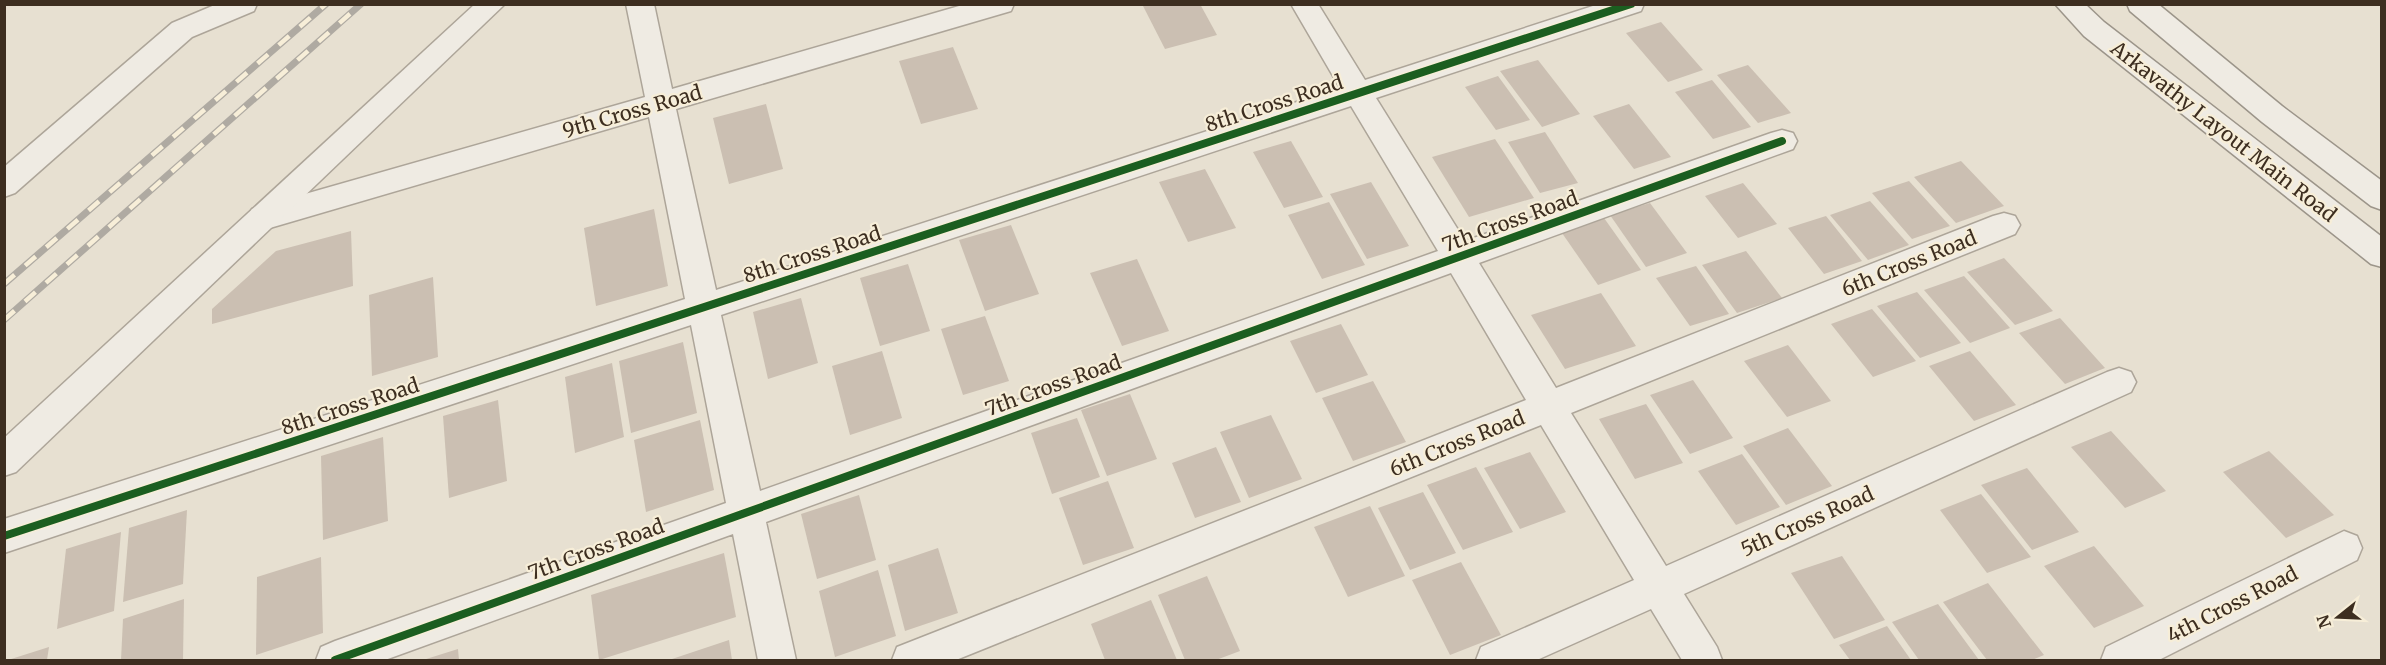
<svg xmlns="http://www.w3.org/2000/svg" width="2386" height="665" viewBox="0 0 2386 665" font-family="Merriweather,serif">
  <rect width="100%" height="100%" fill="#e7e0d1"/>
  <g fill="#cbbfb2">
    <path d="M1142,4H1200L1217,35L1165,49Z"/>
    <path d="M1661,22L1703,70L1668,82L1626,33Z"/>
    <path d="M953,47L978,109L921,124L899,61Z"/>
    <path d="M1538,60L1580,114L1542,127L1500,71Z"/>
    <path d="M1748,65L1791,113L1758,123L1717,75Z"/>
    <path d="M1498,76L1530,120L1496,130L1465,87Z"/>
    <path d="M1712,80L1751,127L1713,139L1675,92Z"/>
    <path d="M766,104L783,169L729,184L713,118Z"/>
    <path d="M1629,104L1671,157L1634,169L1593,116Z"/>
    <path d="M1545,132L1578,183L1540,193L1508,142Z"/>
    <path d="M1495,139L1534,198L1469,217L1432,157Z"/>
    <path d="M1291,141L1323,197L1284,208L1253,152Z"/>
    <path d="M1961,161L2004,206L1956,223L1914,177Z"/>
    <path d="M1205,169L1236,228L1188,242L1159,182Z"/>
    <path d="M1909,181L1950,226L1912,239L1872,193Z"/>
    <path d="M1371,182L1409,246L1367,259L1330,194Z"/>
    <path d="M1743,183L1777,224L1738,238L1705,196Z"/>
    <path d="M1870,201L1909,245L1868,260L1830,215Z"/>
    <path d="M1329,202L1365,265L1322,279L1288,215Z"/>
    <path d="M1650,203L1687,253L1646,267L1610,215Z"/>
    <path d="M654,209L668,286L596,306L584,228Z"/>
    <path d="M1826,216L1862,261L1824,274L1788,228Z"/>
    <path d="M1604,218L1641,270L1598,285L1562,233Z"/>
    <path d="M1011,225L1039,294L985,311L959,240Z"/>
    <path d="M351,231L353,286L212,324V309L276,251Z"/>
    <path d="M1746,251L1782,298L1737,313L1702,265Z"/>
    <path d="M2004,258L2053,311L2015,325L1967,272Z"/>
    <path d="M1137,259L1169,331L1122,346L1090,273Z"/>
    <path d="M908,264L930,331L880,346L860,278Z"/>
    <path d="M1696,266L1729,314L1690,326L1656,278Z"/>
    <path d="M1964,276L2010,328L1970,343L1924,290Z"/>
    <path d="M433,277L438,357L372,376L369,295Z"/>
    <path d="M1917,292L1961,343L1920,358L1877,306Z"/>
    <path d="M1601,293L1636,346L1565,369L1531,315Z"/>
    <path d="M801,298L818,363L768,379L753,312Z"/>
    <path d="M1872,309L1916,361L1873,377L1831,324Z"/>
    <path d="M985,316L1009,381L963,395L941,329Z"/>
    <path d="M2060,318L2105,368L2065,384L2019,333Z"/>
    <path d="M1341,324L1368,375L1316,393L1290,341Z"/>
    <path d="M683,342L697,413L631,433L619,361Z"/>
    <path d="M1788,345L1831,401L1787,417L1744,361Z"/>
    <path d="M882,351L902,418L850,435L832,366Z"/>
    <path d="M1970,351L2016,405L1974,421L1929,366Z"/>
    <path d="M612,363L624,437L575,453L565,377Z"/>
    <path d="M1693,380L1733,438L1690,454L1650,395Z"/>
    <path d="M1373,381L1406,442L1353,461L1322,398Z"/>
    <path d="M1130,394L1157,459L1107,476L1081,410Z"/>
    <path d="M498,400L507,481L449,498L443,416Z"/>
    <path d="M1646,404L1683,463L1635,479L1599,419Z"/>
    <path d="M1271,415L1302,479L1249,498L1220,432Z"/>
    <path d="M1077,418L1100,477L1052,494L1031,433Z"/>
    <path d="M700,420L714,490L646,512L634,440Z"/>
    <path d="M1788,428L1832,486L1786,505L1743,446Z"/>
    <path d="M2111,431L2166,491L2125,508L2071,447Z"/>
    <path d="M383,437L388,521L323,540L321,456Z"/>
    <path d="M1216,447L1241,502L1195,518L1172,463Z"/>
    <path d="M2269,451L2334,515L2286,538L2223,472Z"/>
    <path d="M1530,452L1566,512L1520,529L1484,468Z"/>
    <path d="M1742,454L1780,507L1736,525L1698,471Z"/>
    <path d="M1476,467L1513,532L1463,550L1427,485Z"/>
    <path d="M2027,468L2079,532L2032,550L1981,485Z"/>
    <path d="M1108,481L1134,548L1083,565L1059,498Z"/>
    <path d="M1423,492L1456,553L1410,570L1378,508Z"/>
    <path d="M1981,494L2031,557L1987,573L1940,510Z"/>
    <path d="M859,495L876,560L817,579L801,514Z"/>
    <path d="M1370,506L1405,576L1348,597L1314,527Z"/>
    <path d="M187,510L183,584L123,602L129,528Z"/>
    <path d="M121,532L114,611L57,629L66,549Z"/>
    <path d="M2094,546L2144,606L2094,628L2044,566Z"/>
    <path d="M938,548L958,613L905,631L888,565Z"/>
    <path d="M724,553L736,617L599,660L591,595Z"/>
    <path d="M1842,556L1885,620L1834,639L1791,573Z"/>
    <path d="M321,557L323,633L256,655L257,577Z"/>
    <path d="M1461,562L1501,635L1450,655L1412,580Z"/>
    <path d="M878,570L896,636L835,657L819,591Z"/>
    <path d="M1207,576L1240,651L1216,660H1185L1158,595Z"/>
    <path d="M1988,583L2044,655L2032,660H1987L1943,602Z"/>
    <path d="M184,599L183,660H121L123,619Z"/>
    <path d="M1151,600L1177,660H1105L1091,624Z"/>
    <path d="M1938,604L1979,660H1919L1892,622Z"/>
    <path d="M1887,626L1911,660H1850L1839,645Z"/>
    <path d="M729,640L732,660H669Z"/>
    <path d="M49,647L47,660H8Z"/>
    <path d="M458,649L459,660H423Z"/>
  </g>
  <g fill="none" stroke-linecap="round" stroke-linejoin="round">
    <g stroke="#ada599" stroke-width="3">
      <g id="minor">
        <path d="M217,4H257L254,11L192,37L15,193L4,197V167L172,23Z"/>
        <path d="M626,4H654L672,89L966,4H1014L1011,11L676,109L716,290L1340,88L1291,4H1318L1365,80L1599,4H1644L1641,11L1376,98L1465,241L1771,133L1782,130L1793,133L1797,141L1793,149L1479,263L1556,388L1993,216L2004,213L2015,216L2020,225L2015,234L1571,413L1666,566L2107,372L2119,368L2131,372L2136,382L2131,392L1684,594L1717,647L1722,660H1682L1651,609L1537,660H1476L1481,647L1634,580L1541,425L956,660H892L897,647L1526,400L1451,273L766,522L796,660H758L733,534L385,660H316L321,647L335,641L726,503L691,325L4,553V519L685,299L649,117L263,230L252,227L247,218L252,209L263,206L645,97ZM1351,106L1438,251L760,491L721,315Z"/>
        <path d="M2344,531L2357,536L2362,548L2357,560L2159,660H2101L2106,647Z"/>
      </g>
    </g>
    <g stroke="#ada599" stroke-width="3">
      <path id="tertiary" d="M475,4H505L16,472L4,476V438Z"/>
    </g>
    <g stroke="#9c958a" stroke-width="3">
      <g id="secondary">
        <path d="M2055,4H2085L2104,22L2382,237V267L2371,264L2084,36Z"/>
        <path d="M2127,4H2158L2282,106L2382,181V210L2371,206L2262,122L2130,11Z"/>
      </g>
    </g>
    <use href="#minor" fill="#efebe3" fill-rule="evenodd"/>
    <use href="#tertiary" fill="#efebe3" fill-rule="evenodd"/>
    <use href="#secondary" fill="#efebe3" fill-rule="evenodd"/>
    <g stroke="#afaaa2" stroke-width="7">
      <g id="rail">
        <path d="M4,284L326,4"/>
        <path d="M4,320L361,4"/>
      </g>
    </g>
    <use href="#rail" stroke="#f7eed8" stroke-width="4.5" stroke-dasharray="14" stroke-linecap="butt"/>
    <g stroke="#f7eed8" stroke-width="11">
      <g id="cycleway">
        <path d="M4,536L1631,4"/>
        <path d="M335,660L1782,141"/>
      </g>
    </g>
    <use href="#cycleway" stroke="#1b5e20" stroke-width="8"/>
  </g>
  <g text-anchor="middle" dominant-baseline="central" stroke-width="4.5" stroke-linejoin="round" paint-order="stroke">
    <g font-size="20" fill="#3d2e20" stroke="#f7eed8">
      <text transform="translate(1274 103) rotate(-18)">8th Cross Road</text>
      <text transform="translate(632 111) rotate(-16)">9th Cross Road</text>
      <text transform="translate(2224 131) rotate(38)">Arkavathy Layout Main Road</text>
      <text transform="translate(1510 221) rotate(-20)">7th Cross Road</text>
      <text transform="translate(812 254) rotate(-18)">8th Cross Road</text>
      <text transform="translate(1909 263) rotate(-22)">6th Cross Road</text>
      <text transform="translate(1053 385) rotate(-20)">7th Cross Road</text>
      <text transform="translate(350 406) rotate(-18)">8th Cross Road</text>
      <text transform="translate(1457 443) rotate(-22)">6th Cross Road</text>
      <text transform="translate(1807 521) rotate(-24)">5th Cross Road</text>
      <text transform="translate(596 549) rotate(-20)">7th Cross Road</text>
      <text transform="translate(2232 604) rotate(-27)">4th Cross Road</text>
    </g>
  </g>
  <rect width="2386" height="665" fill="none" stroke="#3d2e20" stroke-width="12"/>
  <g transform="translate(2338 617) rotate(252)" stroke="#f7eed8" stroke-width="4.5" paint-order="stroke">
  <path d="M0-4.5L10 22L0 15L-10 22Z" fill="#3d2e20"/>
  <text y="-9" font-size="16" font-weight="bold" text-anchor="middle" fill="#3d2e20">N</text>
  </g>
</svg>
